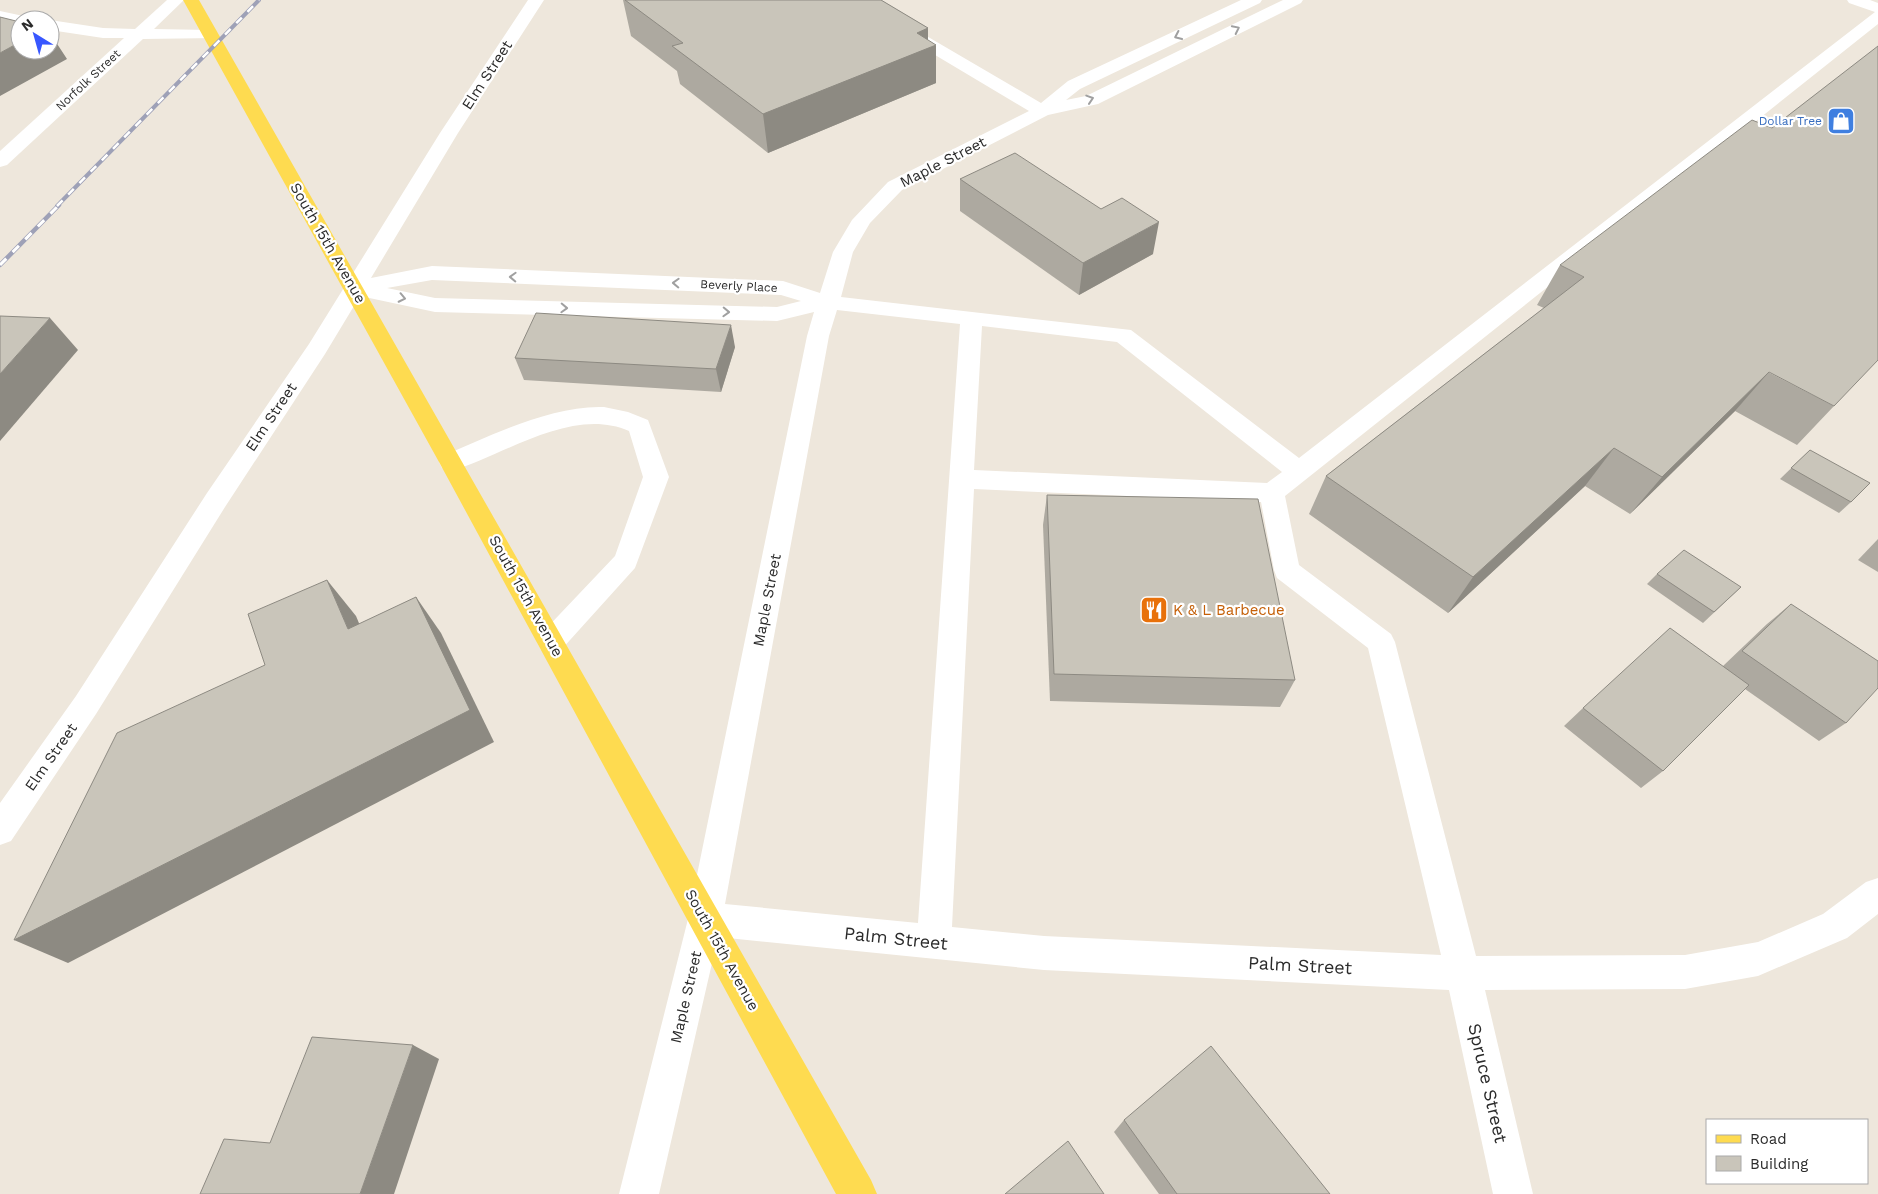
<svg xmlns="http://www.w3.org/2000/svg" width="1878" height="1194" viewBox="0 0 1878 1194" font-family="'Work Sans',sans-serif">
  <rect width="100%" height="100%" fill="#eee7dc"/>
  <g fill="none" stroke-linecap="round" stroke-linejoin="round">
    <g fill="#fff" fill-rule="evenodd">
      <path d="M167,0H184L154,29L210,30L216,32L218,35L216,38L143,39L7,165L0,167V151L124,38H103L50,30V20L103,28L135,29Z"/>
      <path d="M528,0H544L458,133L371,278L432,266L783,281L820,293L833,252L852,220L888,182L1029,111L848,3L846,0H865L1041,103L1068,81L1241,0H1262L1260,3L1080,89L1066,100L1086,96L1283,0H1303L1301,3L1098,104L1048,115L902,190L870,223L853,252L841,297L1131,330L1299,458L1875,12L1849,3L1847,0H1870L1878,3V24L1285,496L1299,565L1391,634L1395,642L1476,956L1685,955L1758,942L1823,914L1866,882L1878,878V914L1847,938L1758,976L1685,989L1485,990L1533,1194H1493L1449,990L1044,970L718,937L659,1194H619L688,919L807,336L814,312L777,321L435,312L360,296L325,354L225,507L96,714L11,841L0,845V803L76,696L207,493L309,344L440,133ZM432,280L781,295L801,301L777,307L435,298L387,288ZM837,310L960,324L918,923L725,904L829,336ZM982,326L1117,342L1282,472L1267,483L974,470ZM974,489L1261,502L1274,570L1277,578L1368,648L1441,955L1044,936L952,927Z"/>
      <path d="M0,11L28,17L30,20H20V24L0,21Z"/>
      <path d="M604,407L628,412L648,420L669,477L635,568L561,650L551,654L541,650L537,642L541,634L615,556L643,477L629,431C572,406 505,455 451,471L442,468L439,462L442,456C491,436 551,405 604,407Z"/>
    </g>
    <path fill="#fedb50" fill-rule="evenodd" d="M183,0H199L871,1180L877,1194H836L439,462Z"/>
    <g stroke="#9ea1b7" stroke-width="4">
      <path id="rail-far1" d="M57,206L259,0"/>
    </g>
    <g stroke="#9ea1b7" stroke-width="4.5">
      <path id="rail" d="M0,265L59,205"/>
    </g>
    <use href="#rail-far1" stroke="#fff" stroke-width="2.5" stroke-dasharray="8" stroke-linecap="butt"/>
    <use href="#rail" stroke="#fff" stroke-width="3" stroke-dasharray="9" stroke-linecap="butt"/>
  </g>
  <g fill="#ada9a0">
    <path d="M623,0H881L928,28V40L936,83L768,153L680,84L677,71L631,36Z"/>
    <path d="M960,179L1153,254L1079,295L960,211Z"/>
    <path d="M1560,265L1834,406L1797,445L1735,411L1630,514L1585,486L1448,613L1309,514L1326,476L1544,308L1537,305Z"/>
    <path d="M735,347L721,392L524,380L515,358Z"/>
    <path d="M1810,450L1851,502L1839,513L1780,479Z"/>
    <path d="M1047,495L1295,680L1280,707L1050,701L1043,525Z"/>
    <path d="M1878,539V572L1858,560Z"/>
    <path d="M1657,574L1741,587L1703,623L1647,584Z"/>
    <path d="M1791,604L1846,723L1819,741L1745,689L1663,771L1641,788L1564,726L1583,708L1723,666L1767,624Z"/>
    <path d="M1124,1120L1330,1194H1159L1114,1132Z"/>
  </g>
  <g fill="#8d8a82">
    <path d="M928,28V48L936,45V83L768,153L763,114L917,33Z"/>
    <path d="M50,33L67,59L0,96V53L20,42V50H50Z"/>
    <path d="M1159,222L1153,254L1079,295L1083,263Z"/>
    <path d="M50,318L78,350L0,441V374Z"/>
    <path d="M731,325L735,347L721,392L716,369Z"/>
    <path d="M1769,372L1735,411L1630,514L1662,477Z"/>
    <path d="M1614,448L1585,486L1448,613L1473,577Z"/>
    <path d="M327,580L356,616L376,664L348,629Z"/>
    <path d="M416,597L441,633L494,742L68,963L14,940Z"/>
    <path d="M413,1045L439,1059L394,1194H360Z"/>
  </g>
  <g fill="#c9c5ba" stroke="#8d8a82">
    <path d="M625,0H881L928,28L917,33L936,45L763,114L672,46L683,43Z"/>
    <path d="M0,17L20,22V42L0,53Z"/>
    <path d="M1878,46V360L1834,406L1769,372L1662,477L1614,448L1473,577L1326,476L1584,277L1560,265L1752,120L1772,128Z"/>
    <path d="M1015,153L1101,209L1122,198L1159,222L1083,263L960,179Z"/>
    <path d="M536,313L731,325L716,369L515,358Z"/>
    <path d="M0,316L50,318L0,374Z"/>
    <path d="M1810,450L1870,483L1851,502L1791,468Z"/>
    <path d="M1047,495L1258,499L1295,680L1054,674Z"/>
    <path d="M1684,550L1741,587L1714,612L1657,574Z"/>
    <path d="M327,580L348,629L416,597L470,710L14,940L117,733L265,665L248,614Z"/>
    <path d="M1791,604L1878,661V688L1846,723L1742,651Z"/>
    <path d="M1670,628L1749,685L1663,771L1583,708Z"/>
    <path d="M312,1037L413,1045L360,1194H200L224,1139L270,1143Z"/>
    <path d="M1211,1046L1330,1194H1177L1124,1120Z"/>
    <path d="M1068,1141L1104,1194H1005Z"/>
  </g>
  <defs><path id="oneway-chevron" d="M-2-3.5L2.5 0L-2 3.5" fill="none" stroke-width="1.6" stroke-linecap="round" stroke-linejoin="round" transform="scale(1.25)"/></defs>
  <g stroke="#a0a0a0">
    <use href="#oneway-chevron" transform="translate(1236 29) rotate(-26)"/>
    <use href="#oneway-chevron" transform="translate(1178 36) rotate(155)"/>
    <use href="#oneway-chevron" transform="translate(1090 99) rotate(-18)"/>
    <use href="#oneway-chevron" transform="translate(513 277) rotate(-178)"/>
    <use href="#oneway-chevron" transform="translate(676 283) rotate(-178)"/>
    <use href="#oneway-chevron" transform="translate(402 298) rotate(12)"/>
    <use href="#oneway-chevron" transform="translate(564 308) rotate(2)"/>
    <use href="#oneway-chevron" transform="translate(726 312) rotate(2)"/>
  </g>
  <defs>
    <g id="shop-square" transform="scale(1.4375)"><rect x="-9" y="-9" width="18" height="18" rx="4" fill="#3f7fe0" stroke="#fff"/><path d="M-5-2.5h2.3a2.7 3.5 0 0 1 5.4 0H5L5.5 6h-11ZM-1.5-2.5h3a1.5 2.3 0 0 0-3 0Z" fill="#fff"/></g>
    <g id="restaurant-square" transform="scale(1.4375)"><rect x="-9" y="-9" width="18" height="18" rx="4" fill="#e8710a" stroke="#fff"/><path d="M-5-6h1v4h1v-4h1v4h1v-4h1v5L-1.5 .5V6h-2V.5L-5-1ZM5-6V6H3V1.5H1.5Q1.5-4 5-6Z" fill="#fff"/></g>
  </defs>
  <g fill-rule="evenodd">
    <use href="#shop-square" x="1841" y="121"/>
    <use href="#restaurant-square" x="1154" y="610"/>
  </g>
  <g text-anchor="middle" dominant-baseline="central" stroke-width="4.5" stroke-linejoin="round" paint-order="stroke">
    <g font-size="12" fill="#2b2b2b" stroke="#fff">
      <text transform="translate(88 80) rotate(-43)">Norfolk Street</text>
      <text transform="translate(739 286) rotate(3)">Beverly Place</text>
    </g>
    <g font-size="12" fill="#366cbe" stroke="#fff" text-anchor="end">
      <text x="1822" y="121">Dollar Tree</text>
    </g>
    <g font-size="15" fill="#2b2b2b" stroke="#fff">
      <text transform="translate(487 75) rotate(-57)">Elm Street</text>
      <text transform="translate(943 162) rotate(-27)">Maple Street</text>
      <text transform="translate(328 243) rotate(60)">South 15th Avenue</text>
      <text transform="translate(271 417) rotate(-56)">Elm Street</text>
      <text transform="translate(526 596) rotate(61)">South 15th Avenue</text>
      <text transform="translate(767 600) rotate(-79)">Maple Street</text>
      <text transform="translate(51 757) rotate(-55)">Elm Street</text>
      <text transform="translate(722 950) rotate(61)">South 15th Avenue</text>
      <text transform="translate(686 997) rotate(-77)">Maple Street</text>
    </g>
    <g font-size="15" fill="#c56008" stroke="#fff" text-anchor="start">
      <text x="1173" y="610">K &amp; L Barbecue</text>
    </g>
    <g font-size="18" fill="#2b2b2b" stroke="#fff">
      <text transform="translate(896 938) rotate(6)">Palm Street</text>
      <text transform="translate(1300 965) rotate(3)">Palm Street</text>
      <text transform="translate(1488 1083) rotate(77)">Spruce Street</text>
    </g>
  </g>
  <rect x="1706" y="1119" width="162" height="65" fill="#ffffff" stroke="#aaaaaa"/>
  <rect x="1716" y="1135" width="25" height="8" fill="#fedb50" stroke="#aaaaaa"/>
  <text x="1750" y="1144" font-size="15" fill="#2b2b2b">Road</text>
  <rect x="1716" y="1156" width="25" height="15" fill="#c9c5ba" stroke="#aaaaaa"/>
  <text x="1750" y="1169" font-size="15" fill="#2b2b2b">Building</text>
  <g transform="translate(35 35) rotate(323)"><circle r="24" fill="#ffffff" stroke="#aaaaaa"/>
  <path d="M0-4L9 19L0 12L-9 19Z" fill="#3857ff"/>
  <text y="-8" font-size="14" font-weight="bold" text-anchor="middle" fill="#2b2b2b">N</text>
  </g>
</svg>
